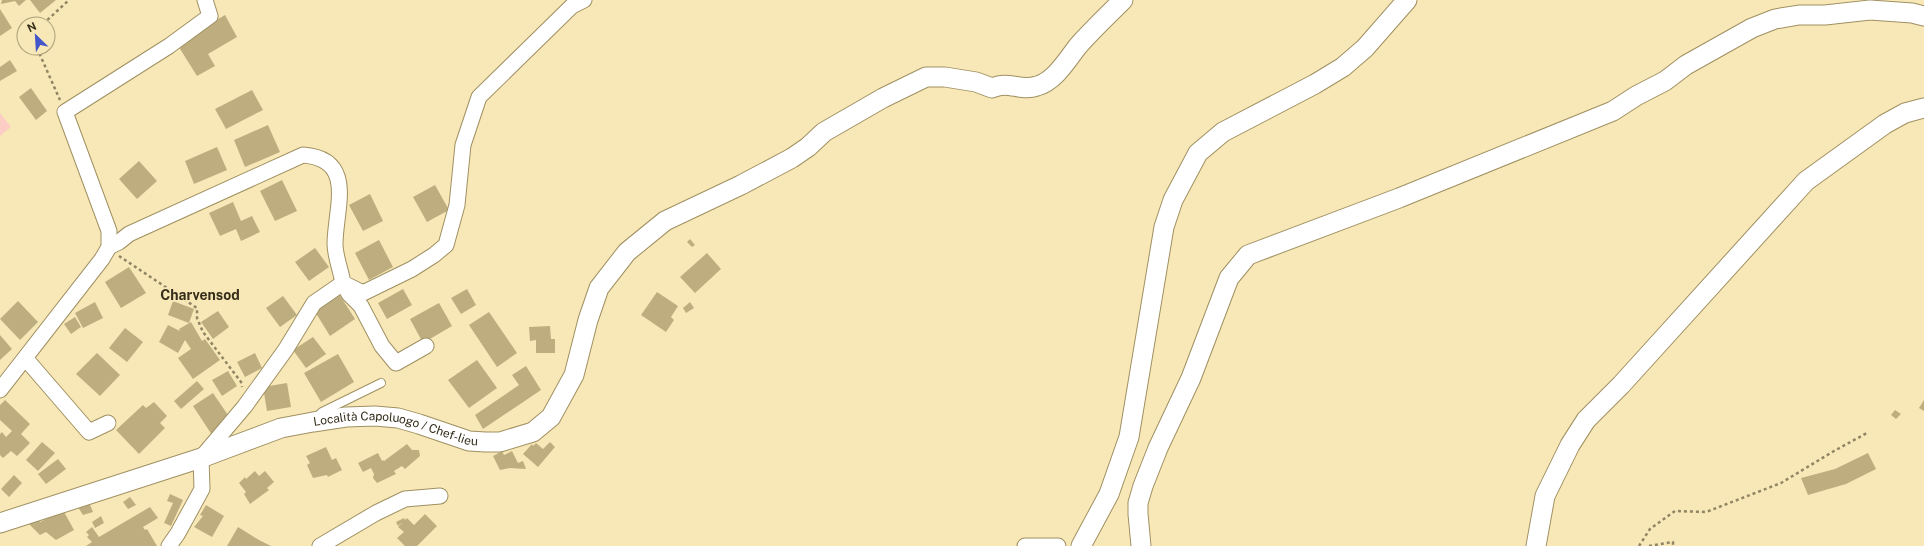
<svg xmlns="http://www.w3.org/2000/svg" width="1924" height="546" viewBox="0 0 1924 546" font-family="'Public Sans',sans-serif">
  <rect width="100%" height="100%" fill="#f9e8b7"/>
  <path fill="#fbcdc4" d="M0,113L11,127L0,136Z"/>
  <g fill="#beae7f">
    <path d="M2,0H26L19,6L15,1L1,4Z"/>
    <path d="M30,0H56L40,13Z"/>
    <path d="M0,9L12,28L0,36Z"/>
    <path d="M225,15L237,37L208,54L215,66L197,76L177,44Z"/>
    <path d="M10,60L17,71L0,81V67Z"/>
    <path d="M31,88L47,111L36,120L19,97Z"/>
    <path d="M252,90L263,110L226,129L215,109Z"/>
    <path d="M268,125L280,152L245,167L234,140Z"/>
    <path d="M217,147L227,170L194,184L185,161Z"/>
    <path d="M139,161L157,181L137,199L119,179Z"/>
    <path d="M282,180L297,211L275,221L260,191Z"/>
    <path d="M435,185L449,210L427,222L413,197Z"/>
    <path d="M370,194L383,221L363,231L349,205Z"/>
    <path d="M233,202L241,221L252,216L260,232L241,241L236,229L220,236L209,213Z"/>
    <path d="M690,239L695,245L692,247L687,242Z"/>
    <path d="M379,240L393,267L369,280L355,253Z"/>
    <path d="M315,248L329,267L309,281L295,262Z"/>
    <path d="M707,253L721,269L695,293L680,277Z"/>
    <path d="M129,267L146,293L121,308L105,282Z"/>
    <path d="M403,289L412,305L387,319L378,303Z"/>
    <path d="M467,289L476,305L461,314L451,298Z"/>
    <path d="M657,292L678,306L671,317L674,320L666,332L641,315Z"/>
    <path d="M339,294L355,319L330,336L314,310Z"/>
    <path d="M283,296L297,315L280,327L266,308Z"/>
    <path d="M18,301L38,322L20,340L0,319Z"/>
    <path d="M173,301L194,309L189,323L168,315Z"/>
    <path d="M95,302L103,318L83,328L75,313Z"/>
    <path d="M690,302L694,308L686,313L683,308Z"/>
    <path d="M439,303L452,326L423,343L410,319Z"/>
    <path d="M218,311L229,327L213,339L201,322Z"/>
    <path d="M489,312L517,353L497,367L469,325Z"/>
    <path d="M75,317L81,327L71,334L64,324Z"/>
    <path d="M191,322L202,341L205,339L220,360L193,379L178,358L191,349L185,340L178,353L159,342L168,325L180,331L179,329Z"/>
    <path d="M550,326L551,339H555V353H536V340L530,341L529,327Z"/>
    <path d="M125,328L143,342L127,362L109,348Z"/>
    <path d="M0,335L12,349L0,360Z"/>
    <path d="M313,337L326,354L306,368L293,350Z"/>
    <path d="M97,353L120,375L100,396L76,374Z"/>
    <path d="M255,353L262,368L245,377L237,362Z"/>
    <path d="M338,354L354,382L321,402L304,373Z"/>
    <path d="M477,360L497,388L469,408L448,380Z"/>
    <path d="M526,366L541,390L483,429L475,415L519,385L512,375Z"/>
    <path d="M228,371L237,386L222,396L212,380Z"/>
    <path d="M197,381L204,389L181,409L174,401Z"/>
    <path d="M287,383L291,407L267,411L263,387Z"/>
    <path d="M213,393L232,421L212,435L193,406Z"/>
    <path d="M5,400L30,424L21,434L30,443L17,456L11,451L3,458L0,455V434L2,432L6,437L12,431L0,420V405Z"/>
    <path d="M1924,400V411L1919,408Z"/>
    <path d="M154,402L167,416L160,423L165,428L139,454L116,430L143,405L146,408Z"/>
    <path d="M1895,410L1901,414L1896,419L1891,415Z"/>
    <path d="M42,442L55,453L38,471L26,460Z"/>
    <path d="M550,442L555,447L538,467L523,454L532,444L533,446L536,443L543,449Z"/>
    <path d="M407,444L412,450H419L420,456L405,469L402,466L394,471L396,474L377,483L373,478L374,474L371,468L363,472L358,463L378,453L382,461L383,460L384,461Z"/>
    <path d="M326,447L332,460L336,458L342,470L328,477L327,475L313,478L307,465L310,463L306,456Z"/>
    <path d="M502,451L504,455L512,451L518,463L523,461L526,469L510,468L500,470L493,456Z"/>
    <path d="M1868,453L1876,469L1846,484L1808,495L1801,478L1835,469Z"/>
    <path d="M58,459L66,469L46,484L38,474Z"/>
    <path d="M255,471L259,476L265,471L274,482L267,488L269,490L250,504L244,494L246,492L239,483L245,477L246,479Z"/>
    <path d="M14,475L22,483L9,497L1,489Z"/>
    <path d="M170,494L183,500L171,526L164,523L173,503L167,501Z"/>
    <path d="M130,497L136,505L128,509L123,502Z"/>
    <path d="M88,500L93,512L83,515L76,504Z"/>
    <path d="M206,505L224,516L212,537L194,527L203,516L200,515Z"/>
    <path d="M150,507L158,518L143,527L145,530L147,529L157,546H86L92,542L87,537L89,535L86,532L92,527L99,537Z"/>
    <path d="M63,510L74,530L56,540L46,532L40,535L30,525L27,521L38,518L40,522Z"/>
    <path d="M425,514L437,526L417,546H405L397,538L404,532L398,527L403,522L398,526L396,522L404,518L405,520L407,518L414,525Z"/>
    <path d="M101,516L104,523L95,528L92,522Z"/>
    <path d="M238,527L259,540L271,546H227Z"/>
  </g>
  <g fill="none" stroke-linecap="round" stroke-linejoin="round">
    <g stroke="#9f9062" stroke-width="10">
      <path id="service" d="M317,417L322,412L381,383"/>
    </g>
    <g stroke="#9f9062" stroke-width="17">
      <g id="minor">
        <path d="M109,247L119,242L129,234L303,155C357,159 335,209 335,244C335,256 341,271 343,283L363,293L412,269L434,255L446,245L457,205L463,145L479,97L572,6L584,0"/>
        <path d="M26,359L89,432L108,423"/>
        <path d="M0,390L102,259L109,247V231L65,112L169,46L210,16L205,0"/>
        <path d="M169,546L178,533L202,489L201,458L245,406L286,349L314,303L343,283L349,294L361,306L382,346L396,363L426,346"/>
        <path d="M320,546L376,513L405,499L440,496"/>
        <path d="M1025,546H1058"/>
      </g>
    </g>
    <g stroke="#9f9062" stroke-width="21">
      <g id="tertiary">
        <path id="s1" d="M0,523L201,458L281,428L313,422L346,417L375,416L398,418L419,424L469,441L485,442H500L533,432L551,417L574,375L588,320L599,288L627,252L665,221L741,185L792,158L808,147L824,132L883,98L926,77H945L976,82L992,88C1009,80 1020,92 1037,86C1055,81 1067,60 1078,46C1092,30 1108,15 1123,0"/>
        <path d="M1081,546L1109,494L1129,437L1164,227L1173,200L1198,153L1223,132L1315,84L1343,67L1365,48L1407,0"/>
        <path d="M1141,546L1138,514V503L1143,486L1158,448L1191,378L1229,278L1248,255L1399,198L1613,111L1636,96L1665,81L1686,65L1752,28L1775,19L1799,15H1825L1870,10L1912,13L1924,16"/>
        <path d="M1536,546L1545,496L1570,445L1586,420L1621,385L1806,181L1885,124L1905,113L1924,108"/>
      </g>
    </g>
    <g stroke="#908564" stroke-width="2.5" stroke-dasharray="3 3" stroke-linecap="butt">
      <path d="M43,24L69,0"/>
      <path d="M37,48L60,100"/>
      <path d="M119,256L197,308V318L203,332L241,382L242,387"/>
      <path d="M1639,546L1650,529L1675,511L1706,512L1781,483L1834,451L1867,433"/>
      <path d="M1649,546L1673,542V546"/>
    </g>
    <use href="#service" stroke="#fff" stroke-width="8"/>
    <use href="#minor" stroke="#fff" stroke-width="15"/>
    <use href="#tertiary" stroke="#fff" stroke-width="19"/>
  </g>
  <g text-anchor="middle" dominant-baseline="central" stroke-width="3.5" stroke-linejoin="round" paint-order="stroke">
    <g font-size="12" fill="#342e1b" stroke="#f9e8b7">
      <text stroke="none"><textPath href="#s1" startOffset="414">Località Capoluogo / Chef-lieu</textPath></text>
    </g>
    <g font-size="14" font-weight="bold" fill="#342e1b" stroke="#f9e8b7">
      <text x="200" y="295">Charvensod</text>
    </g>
  </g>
  <g transform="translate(36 36) rotate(335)"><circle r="19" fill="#f9e8b7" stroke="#aa9e79"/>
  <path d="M0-3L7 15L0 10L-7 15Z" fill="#4356ca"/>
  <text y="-6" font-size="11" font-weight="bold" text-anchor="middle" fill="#342e1b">N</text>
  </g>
</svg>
